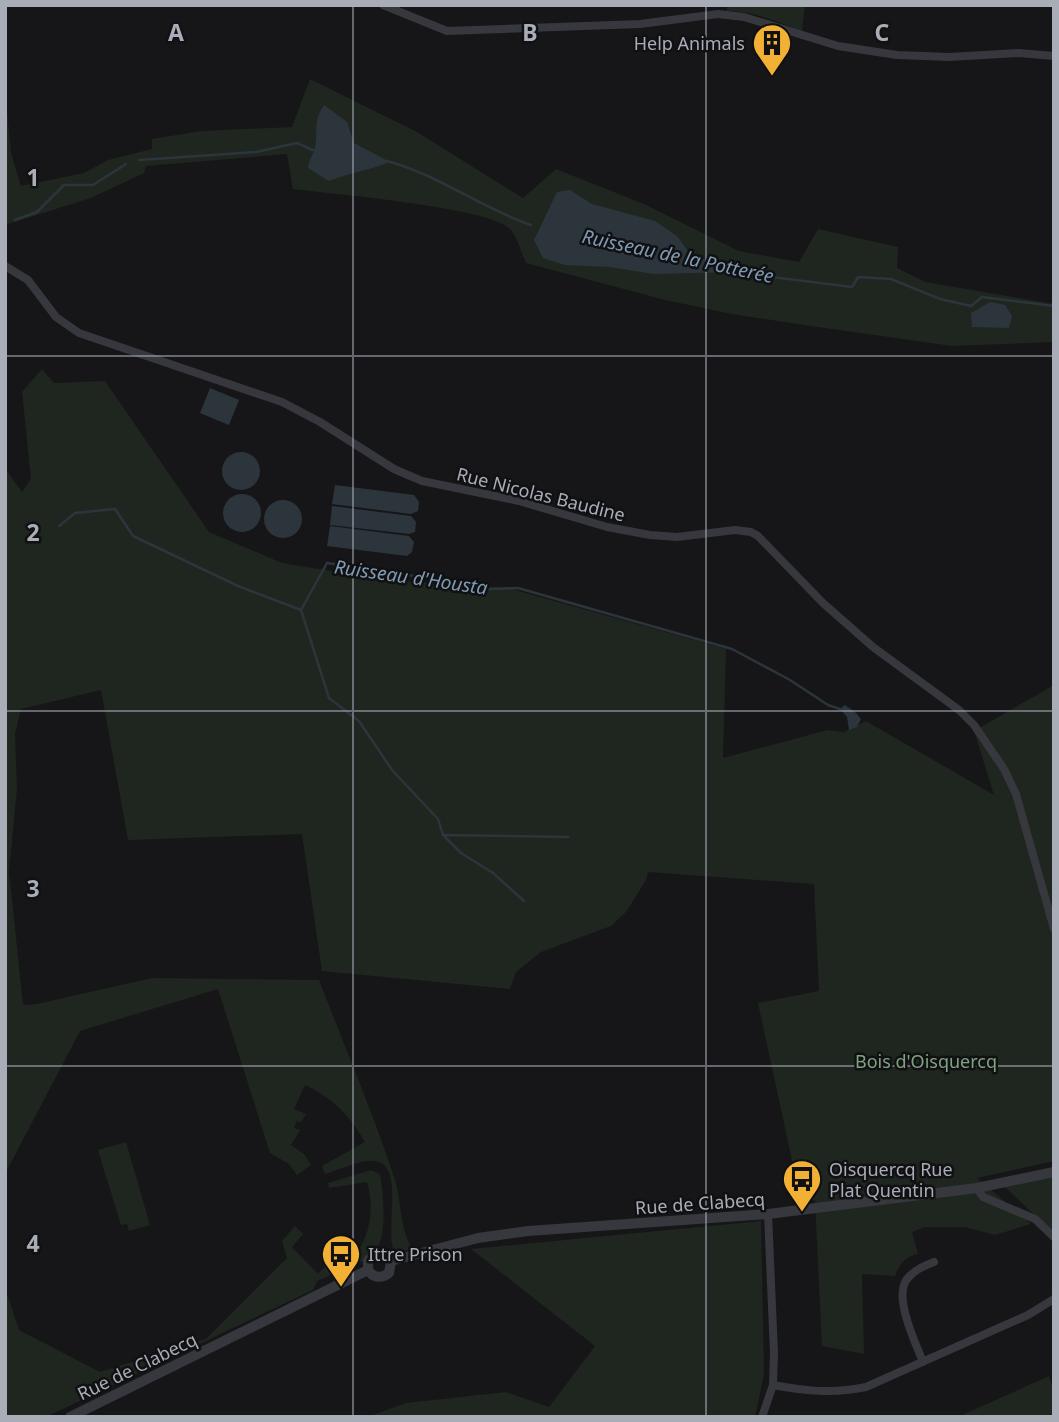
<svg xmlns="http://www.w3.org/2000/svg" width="1059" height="1422" viewBox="0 0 1059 1422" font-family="'Noto Sans',sans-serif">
  <rect width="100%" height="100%" fill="#161618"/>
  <g fill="#1e261f">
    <path d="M727,5H805L802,31C779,23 752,10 727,11Z"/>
    <path d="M310,79L417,132L523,198L556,169L644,204L739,251L799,262L818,229L898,247L897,268L925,282L1054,304V342L952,346L804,325L732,314L665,300L526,263C521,252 517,236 510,229C488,207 331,194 293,189L287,154L146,166L144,173L91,198L5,225V88L11,153L21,186L84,173L108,160L152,149V139L201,131L292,127Z"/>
    <path d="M42,369L54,383L105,381L209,532L282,563L387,580L508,588L726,649L723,758L828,730L844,732L866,721L994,795L974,731L1054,685V1161L977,1178L1031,1224L995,1235L965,1227H925L912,1232L918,1254C905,1257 900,1263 895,1276L862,1274L864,1354L822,1346L815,1200L801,1202L758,1003L819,991L814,884L648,872L646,880L626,912L611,926L541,952L516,972L510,989L322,971L302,834L128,840L101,690L21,709L15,734L17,789L9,871L23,1005L37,1004L152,978L319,980C344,1045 372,1110 394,1177C402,1201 399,1229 413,1249L395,1253C382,1230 410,1156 367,1161C353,1163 338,1170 325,1174L322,1166L365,1142C351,1117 333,1098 305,1085L294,1109L306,1114L301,1122L297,1121L294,1128L300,1130L291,1145L304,1154L311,1165L297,1175L289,1164L270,1153L218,989L80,1031L5,1174V459L7,471L22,492L31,479L22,392Z"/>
    <path d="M126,1142L150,1225L129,1231L127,1224L121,1225L98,1150Z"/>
    <path d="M371,1170L380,1174C383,1188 387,1234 378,1246C373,1252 367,1254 363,1261L317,1281L313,1290L46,1417H5V1288L19,1330L100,1372L206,1339L287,1258L282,1241L295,1226L303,1234L292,1247L318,1274L337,1253L349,1261C370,1243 375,1208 367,1182L329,1188L328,1183Z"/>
    <path d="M1054,1176V1234L1005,1187Z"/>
    <path d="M761,1221L764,1374L755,1417H367L406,1403L506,1392L549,1407L595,1346L471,1249Z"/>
    <path d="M1049,1376L1054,1392V1417H958Z"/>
  </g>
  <g fill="#2c353c">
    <path d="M324,105L347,122L354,143L390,162C370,170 349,173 329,181L308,168C309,161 311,158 314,151C320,134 311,123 324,105Z"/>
    <path d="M570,190L592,204L655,221L677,236L693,258L715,260L733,272L654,274L609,267L565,265L543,258L534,240L557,192Z"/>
    <path d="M990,302L1005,305L1012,316L1009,328L972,327L971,313Z"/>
    <path d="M210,388L239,400L229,425L200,413Z"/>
    <circle cx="241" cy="471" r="19"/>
    <path d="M335,485L414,495L419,502L418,511L411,514L332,504Z"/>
    <circle cx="242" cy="513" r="19"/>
    <circle cx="283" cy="519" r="19"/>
    <path d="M332,506L411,516L416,522L415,532L409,534L330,525Z"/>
    <path d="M330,526L409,536L414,542L412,552L407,556L327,546Z"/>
    <path d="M845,705L855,712L861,719L857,727L849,730L847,717L840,709Z"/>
  </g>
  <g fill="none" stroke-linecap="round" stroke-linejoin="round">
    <g stroke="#2c353c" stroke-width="2.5">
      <path d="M139,160L256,152L297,143L315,151"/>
      <path d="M387,161C439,175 481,208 531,225"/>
      <path d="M15,220L37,212L64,185H93L126,164"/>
      <path d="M733,272L852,287L858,277L891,279L940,299L971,306L982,297L1054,306"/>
      <path d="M59,526L75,513L115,509L133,536L238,586L301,610L327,563L468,584L490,589L518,588L732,649L790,680L828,705L840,709"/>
      <path d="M301,610L329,698L359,721L392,770L438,819L443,835L568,837"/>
      <path d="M443,835L461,853L493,873L524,901"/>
    </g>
    <g stroke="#37383d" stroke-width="8">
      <path d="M383,5L447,31L640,24L718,14L744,17L838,46L897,55L949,57L1019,53L1054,56"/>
      <path d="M5,266L28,280L56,317L79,333L282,402L320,422L394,469L422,481L519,501L607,527L650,535L677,537L735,530L751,532L758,536L823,603L873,647L959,710L974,725L1004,769L1016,794L1054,929"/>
      <path d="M977,1188L983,1197L1035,1219L1054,1237"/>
      <path d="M923,1362C916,1344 893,1297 907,1279C914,1270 924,1266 934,1262"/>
      <path d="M773,1385C805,1391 833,1394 866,1387L1028,1315L1054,1299"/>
      <path d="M762,1417L773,1385L774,1353L768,1214"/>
    </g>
    <g stroke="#37383d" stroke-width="10">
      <path d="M391,1261L478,1238L528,1231L768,1214L977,1188L1054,1172"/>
      <path d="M368,1270V1261L374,1254H383L391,1261"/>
      <path d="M368,1270C373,1278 381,1279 389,1273L391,1261"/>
      <path d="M70,1417L368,1270"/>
    </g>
  </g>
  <path fill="none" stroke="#a8adb8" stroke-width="2" stroke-opacity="0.55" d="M353,5V1417M706,5V1417M5,356H1054M5,711H1054M5,1066H1054"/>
  <defs>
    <g id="building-pin" transform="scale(2.0125)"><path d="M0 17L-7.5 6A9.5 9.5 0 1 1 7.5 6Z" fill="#f2b134" stroke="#111113"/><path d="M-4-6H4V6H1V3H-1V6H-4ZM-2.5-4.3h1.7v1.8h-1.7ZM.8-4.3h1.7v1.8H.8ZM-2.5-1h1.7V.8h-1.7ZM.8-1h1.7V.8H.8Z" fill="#111"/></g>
    <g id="bus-pin" transform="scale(2.0125)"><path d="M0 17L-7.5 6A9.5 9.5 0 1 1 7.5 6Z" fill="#f2b134" stroke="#111113"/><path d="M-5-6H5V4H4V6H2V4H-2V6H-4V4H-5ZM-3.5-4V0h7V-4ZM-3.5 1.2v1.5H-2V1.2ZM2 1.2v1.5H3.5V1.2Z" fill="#111"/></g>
  </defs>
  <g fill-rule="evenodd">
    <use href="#building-pin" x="772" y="43"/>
    <use href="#bus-pin" x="802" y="1179"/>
    <use href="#bus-pin" x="341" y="1254"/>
  </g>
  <g text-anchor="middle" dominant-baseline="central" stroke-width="5" stroke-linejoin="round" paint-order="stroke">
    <g font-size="18" fill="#a8adb8" stroke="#111113" text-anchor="start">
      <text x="745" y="43" text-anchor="end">Help Animals</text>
      <text x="829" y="1169">Oisquercq Rue<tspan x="829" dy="21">Plat Quentin</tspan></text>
      <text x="368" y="1254">Ittre Prison</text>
    </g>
    <g font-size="18" fill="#a8adb8" stroke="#111113">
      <text transform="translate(541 494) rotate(14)">Rue Nicolas Baudine</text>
      <text transform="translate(700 1203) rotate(-4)">Rue de Clabecq</text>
      <text transform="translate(137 1366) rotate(-26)">Rue de Clabecq</text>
    </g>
    <g font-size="18" fill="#7fa381" stroke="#111113">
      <text x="926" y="1061">Bois d'Oisquercq</text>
    </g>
    <g font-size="19" font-style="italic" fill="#7f9bb3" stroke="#111113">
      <text transform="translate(678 256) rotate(12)">Ruisseau de la Potterée</text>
      <text transform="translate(411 577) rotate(8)">Ruisseau d'Housta</text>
    </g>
  </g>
  <g font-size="23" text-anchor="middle" font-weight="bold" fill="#a8adb8" stroke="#111113" stroke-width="5" stroke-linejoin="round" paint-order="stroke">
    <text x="176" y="41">A</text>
    <text x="530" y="41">B</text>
    <text x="882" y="41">C</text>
    <text x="33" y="186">1</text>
    <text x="33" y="541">2</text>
    <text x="33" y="897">3</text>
    <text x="33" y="1252">4</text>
  </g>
  <rect width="1059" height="1422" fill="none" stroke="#a8adb8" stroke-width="14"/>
</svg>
